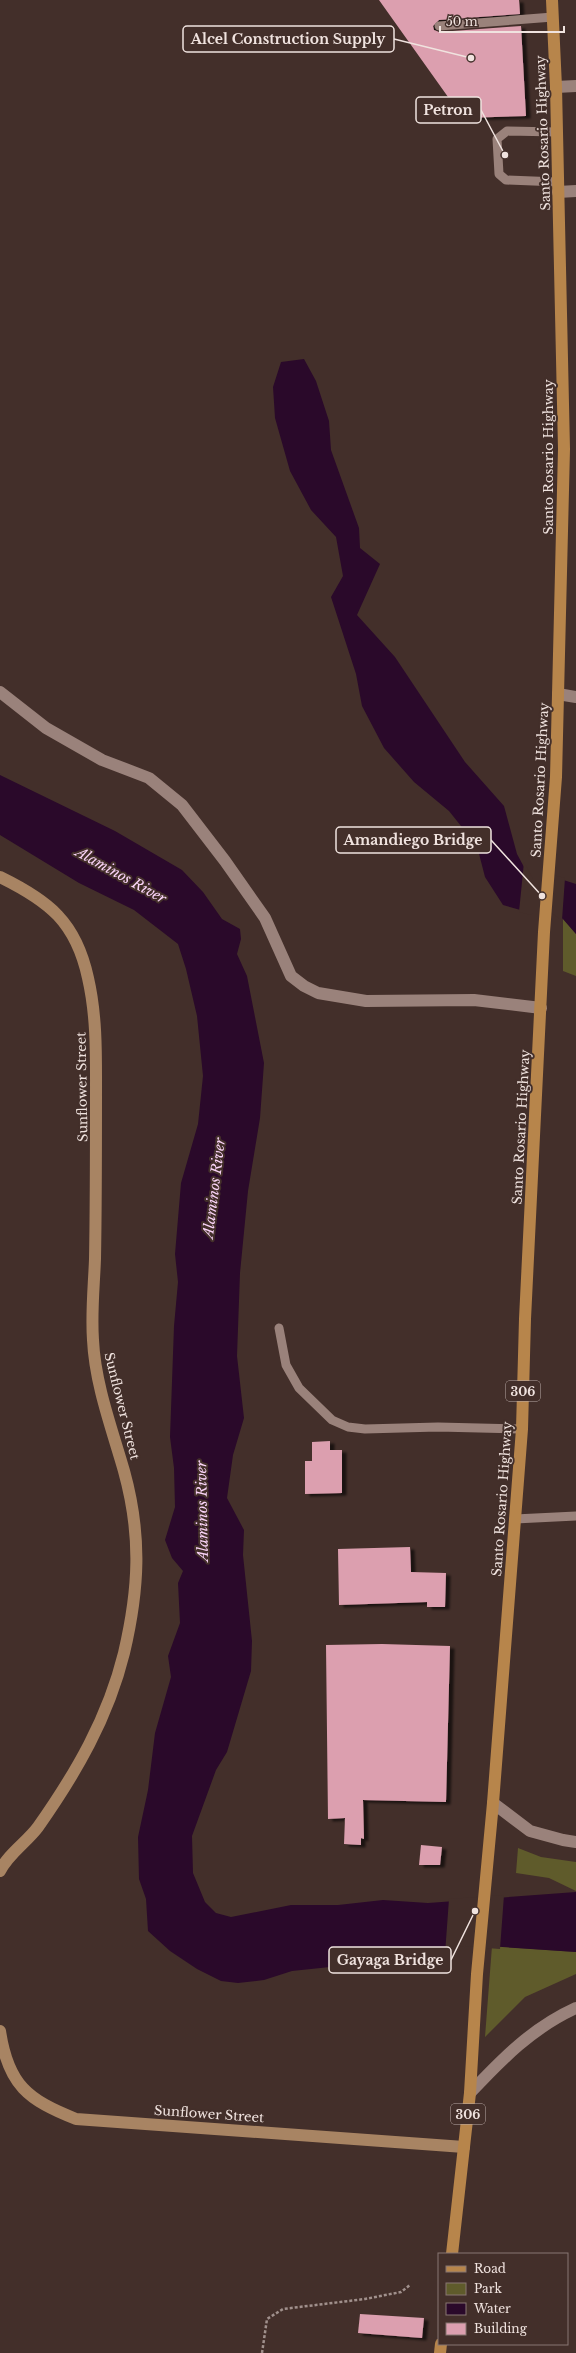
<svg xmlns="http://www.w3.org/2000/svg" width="576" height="2353" viewBox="0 0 576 2353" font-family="'Libre Baskerville',serif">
  <defs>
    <filter id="shadow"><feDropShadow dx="4.5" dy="2.5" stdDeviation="1" flood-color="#0009"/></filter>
  </defs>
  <rect width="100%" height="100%" fill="#432f2a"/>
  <g fill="#5f5b2b">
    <path d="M563,919L576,934V976L563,971Z"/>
    <path d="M518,1848L541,1857L576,1862V1891L549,1878L516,1873Z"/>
    <path d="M492,1946L576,1952V1974L525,1997L485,2037Z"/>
  </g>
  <g fill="#2a092a">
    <path d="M304,359L316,381L329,421L331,450L359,528L360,548L380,564L357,615L395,657L465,762L504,806L517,854L531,880V913L503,905L485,877L477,846L449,811L414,782L384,748L362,706L356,674L331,597L343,576L336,537L311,510L290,471L275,418L273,387L281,362Z"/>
    <path d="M0,775L115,831L182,870L203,892L222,919L240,929L241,939L237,954L247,976L264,1063L260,1118L248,1191L240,1273L237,1356L244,1418L233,1455L227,1498L244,1530L243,1555L252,1641L251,1671L227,1752L216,1770L192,1836L193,1873L205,1902L216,1913L231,1917L291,1905H338L383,1900L428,1903L576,1892V1952L458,1944L447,1951L418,1961L388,1962L368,1959L330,1967L292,1971L264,1980L238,1983L221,1981L197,1969L170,1951L148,1931L146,1899L139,1879L138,1837L148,1790L155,1733L171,1677L168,1656L180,1623L178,1583L183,1571L172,1558L165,1540L175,1507L174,1468L170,1437L174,1326L178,1282L175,1254L181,1183L198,1124L203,1076L197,1016L186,969L178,944L134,910L79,883L0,835Z"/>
    <path d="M554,877L576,884V934L563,919L553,912Z"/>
  </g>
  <g fill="#432f2a">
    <path d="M524,862L533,879V913L531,915L519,912Z"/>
    <path d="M553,875L565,878L562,920L551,913Z"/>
    <path d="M504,1895L500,1949L459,1946L445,1954L449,1899Z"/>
  </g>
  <g fill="#dc9faf" filter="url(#shadow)">
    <path d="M379,0H519L520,14L439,20L433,26L434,30L439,32L521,26L526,116L463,118Z"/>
    <path d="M330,1441V1450H342V1493L305,1494V1461H312V1442Z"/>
    <path d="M410,1547L411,1572L446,1573L445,1607H427V1602L339,1605L338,1549Z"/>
    <path d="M382,1644L450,1646L446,1802L363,1800L364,1839L361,1838V1845L344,1844L345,1818L328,1819L326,1645Z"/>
    <path d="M421,1845L442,1847L440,1865H419Z"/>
    <path d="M360,2314L424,2318L422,2338L358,2333Z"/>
  </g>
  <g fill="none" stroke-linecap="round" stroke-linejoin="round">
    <path stroke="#a0908c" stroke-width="2.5" stroke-dasharray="3 2" stroke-linecap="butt" d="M262,2353L267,2319L283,2309L365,2299L401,2292L410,2285"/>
    <g stroke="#9a827b" stroke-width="9">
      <path d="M439,26L553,17"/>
      <path d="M557,132L507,131L497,139L499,174L506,180L558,182"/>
      <path d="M279,1328L286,1365L299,1388L332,1420L348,1427L365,1429L438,1427L522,1429"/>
      <path d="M515,1519L576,1516"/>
    </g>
    <g stroke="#9a827b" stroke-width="12">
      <path d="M556,87L576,86"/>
      <path d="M558,192L576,191"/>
      <path d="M0,692L46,728L102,760L149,778L182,805L225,861L265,918L291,976L304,986L318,993L366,1001L474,1000L541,1008"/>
      <path d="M558,694L576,697"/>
      <path d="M493,1803L530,1831L563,1840L576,1842"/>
      <path d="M470,2093C502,2059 532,2028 576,2008"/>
    </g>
    <g stroke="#a88463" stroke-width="12">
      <path d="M0,877C49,901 76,922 88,978C97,1017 96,1057 96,1096C96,1151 96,1205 95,1259C94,1286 91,1313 93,1340C95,1384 112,1429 124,1471C142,1536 139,1589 124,1653C108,1718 76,1773 38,1827C27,1842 8,1854 0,1871"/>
      <path d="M0,2031C8,2085 28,2100 76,2119L464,2147"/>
    </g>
    <g stroke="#b7854b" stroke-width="12">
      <path d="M452,2254L470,2093L477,1974L493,1803L522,1429L525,1319L544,932L556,777L564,449L556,87L552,0"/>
      <path d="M440,2353L441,2344"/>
    </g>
  </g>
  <g text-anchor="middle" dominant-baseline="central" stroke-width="4" stroke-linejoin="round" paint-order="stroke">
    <g fill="#432f2a" stroke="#bcada9" stroke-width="1">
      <rect x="506" y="1381" width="34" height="20" rx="3"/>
      <rect x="451" y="2104" width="34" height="20" rx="3"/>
    </g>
    <g font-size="12" font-weight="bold" fill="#f0e3df">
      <text x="523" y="1391">306</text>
      <text x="468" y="2114">306</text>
    </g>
    <g font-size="13" fill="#f0e3df" stroke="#432f2a">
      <text transform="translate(543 133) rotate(-92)">Santo Rosario Highway</text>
      <text transform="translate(548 457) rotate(-90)">Santo Rosario Highway</text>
      <text transform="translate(540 780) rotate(-87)">Santo Rosario Highway</text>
      <text transform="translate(82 1087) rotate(-91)">Sunflower Street</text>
      <text transform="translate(521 1127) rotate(-87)">Santo Rosario Highway</text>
      <text transform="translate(122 1406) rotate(76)">Sunflower Street</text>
      <text transform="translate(502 1499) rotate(-86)">Santo Rosario Highway</text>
      <text transform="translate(209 2114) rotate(4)">Sunflower Street</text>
    </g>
    <g font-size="14" font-style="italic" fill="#fbd5f9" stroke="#432f2a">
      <text transform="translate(121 875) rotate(29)">Alaminos River</text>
      <text transform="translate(214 1188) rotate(-83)">Alaminos River</text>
      <text transform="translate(202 1511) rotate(-91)">Alaminos River</text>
    </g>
  </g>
  <path fill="none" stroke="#f0e3df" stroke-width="1.5" d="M471 58L394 39M505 155L481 110M542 896L491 840M475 1911L451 1960"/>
  <g fill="#f0e3df" stroke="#432f2a" stroke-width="1.5">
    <circle cx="471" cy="58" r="4"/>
    <circle cx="505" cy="155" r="4"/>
    <circle cx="542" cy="896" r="4"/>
    <circle cx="475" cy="1911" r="4"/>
  </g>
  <g fill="#432f2a" stroke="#f0e3df" stroke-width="1.5">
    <rect x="183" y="26" width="211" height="26" rx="4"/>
    <rect x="416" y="97" width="65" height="26" rx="4"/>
    <rect x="336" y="827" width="155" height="26" rx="4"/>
    <rect x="329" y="1947" width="122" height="26" rx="4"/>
  </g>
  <g font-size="14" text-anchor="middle" font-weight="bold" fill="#f0e3df">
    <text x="288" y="44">Alcel Construction Supply</text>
    <text x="448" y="115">Petron</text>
    <text x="413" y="845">Amandiego Bridge</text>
    <text x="390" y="1965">Gayaga Bridge</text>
  </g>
  <rect x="438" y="2253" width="130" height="92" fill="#432f2a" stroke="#887772"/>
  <rect x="446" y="2266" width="20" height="6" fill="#b7854b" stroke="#887772"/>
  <text x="474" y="2273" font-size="12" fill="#f0e3df">Road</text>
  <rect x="446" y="2283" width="20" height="12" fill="#5f5b2b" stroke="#887772"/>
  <text x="474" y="2293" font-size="12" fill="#f0e3df">Park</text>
  <rect x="446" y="2303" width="20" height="12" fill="#2a092a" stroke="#887772"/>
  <text x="474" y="2313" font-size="12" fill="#f0e3df">Water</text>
  <rect x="446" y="2323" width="20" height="12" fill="#dc9faf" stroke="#887772"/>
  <text x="474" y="2333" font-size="12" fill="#f0e3df">Building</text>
  <path d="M440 26v6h124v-6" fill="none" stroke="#f0e3df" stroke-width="2"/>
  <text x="446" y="26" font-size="12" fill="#f0e3df" stroke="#432f2a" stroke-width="3" paint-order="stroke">50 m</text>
</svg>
